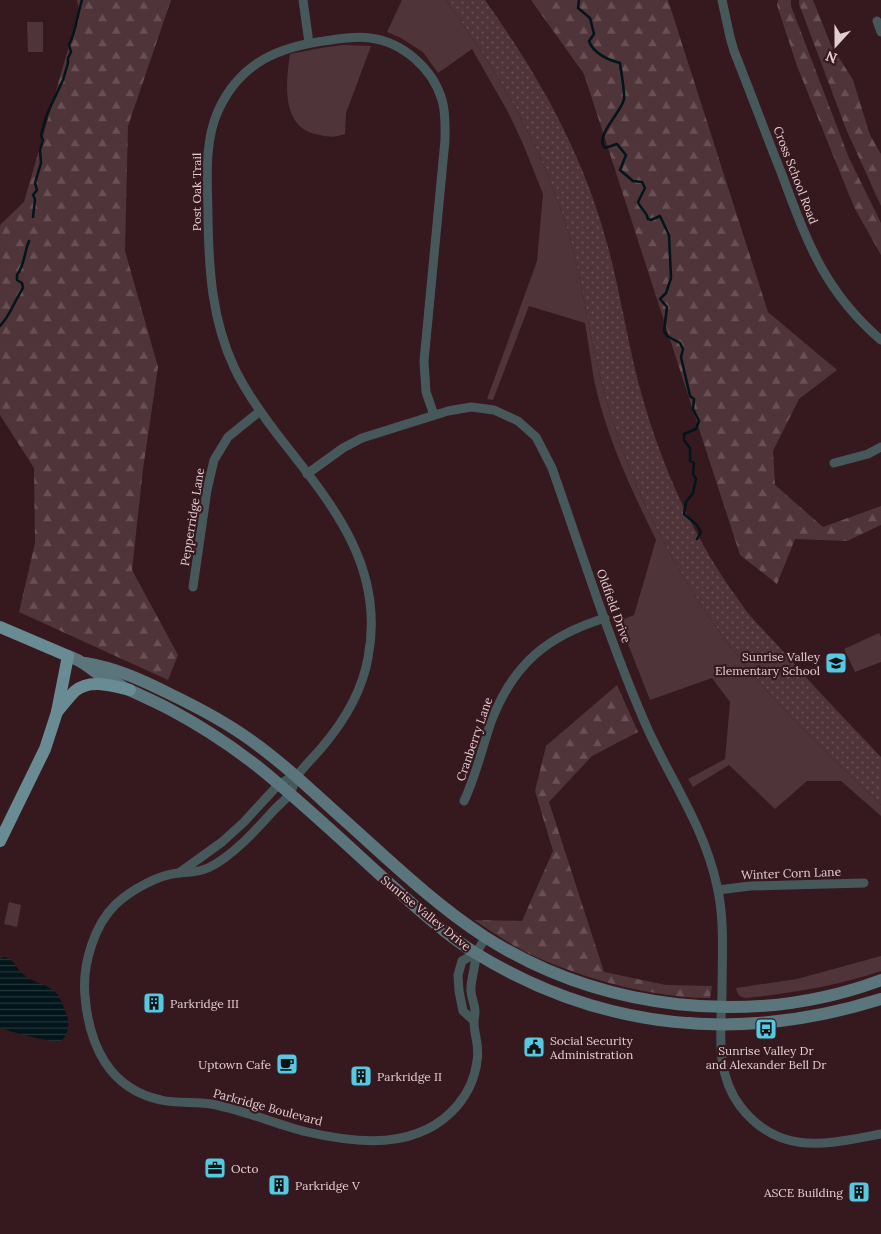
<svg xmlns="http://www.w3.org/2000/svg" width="881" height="1234" viewBox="0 0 881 1234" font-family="Lora,serif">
  <defs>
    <pattern id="grass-dots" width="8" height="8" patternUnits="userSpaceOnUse" patternTransform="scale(1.25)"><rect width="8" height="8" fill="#4f3439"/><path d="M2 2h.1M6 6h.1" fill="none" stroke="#685055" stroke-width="1.8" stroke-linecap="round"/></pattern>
    <pattern id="forest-firs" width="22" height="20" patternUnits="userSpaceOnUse" patternTransform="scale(1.25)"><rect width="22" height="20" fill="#4f3439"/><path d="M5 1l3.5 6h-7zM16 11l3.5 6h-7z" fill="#685055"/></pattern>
    <pattern id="water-rules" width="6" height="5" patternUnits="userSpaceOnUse" patternTransform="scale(1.25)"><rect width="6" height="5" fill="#01151a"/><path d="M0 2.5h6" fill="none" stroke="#26363a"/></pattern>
  </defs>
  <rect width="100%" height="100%" fill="#36191f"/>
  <path fill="url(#grass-dots)" d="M446,0H485C537,73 581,150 605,236C618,281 625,327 636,373C646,414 660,454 677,493C694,531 715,568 740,602C751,619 767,633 780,648C813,686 847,721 881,757V805C832,757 780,710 738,656C697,604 662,545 636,484C617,439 603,393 593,345C585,307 579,269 568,231C541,144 499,74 446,0Z"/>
  <g fill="url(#forest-firs)">
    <path d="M77,0H171L128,126L125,251L158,367L143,469L132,570L178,655L168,680L19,612L35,543L34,468L0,415V225L24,202L79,11Z"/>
    <path d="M531,0H668L768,312L837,370L799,399L773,451L775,485L823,527L881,506V525L847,541L795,539L777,584L740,555L584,74Z"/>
    <path d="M778,0H791V6L849,158L881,223V255L854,207L797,66L777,5Z"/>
    <path d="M799,0H813L831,45L853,80L870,135L881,154V206L846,129L799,4Z"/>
    <path d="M617,685L638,732L592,756L549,802L604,972L666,985L712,986L710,998C654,998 588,980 536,957C515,948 494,933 474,920L522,921L553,851L535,791L546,746Z"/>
  </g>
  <g fill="#4f3439">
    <path d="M402,0H446C499,74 541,144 568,231C579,269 585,307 593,345C603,393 617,439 636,484C662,545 697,604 738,656C780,710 832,757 881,805V816L841,781H807L775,809L729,765L693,787L688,779L725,759L730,702L712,678L650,700L619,621L634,615L656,540C631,489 606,436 594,380C591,361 588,342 585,323L529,306L493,400L487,399L537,261L543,194L523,144L508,112L472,49L438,73L423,52L401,38L387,32Z"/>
    <path d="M27,22H43V52H28Z"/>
    <path d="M343,45L371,46L346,113L345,134C332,138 329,137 315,134C281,125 286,82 290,54L321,48Z"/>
    <path d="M879,633L881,637V662L855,672L844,649Z"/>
    <path d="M9,902L21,905L17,927L4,924Z"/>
    <path d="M881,956V971C837,986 792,993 746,998C739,997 737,994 736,988L797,979Z"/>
  </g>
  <path fill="url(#water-rules)" d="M4,957C14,958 16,969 23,974C32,983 47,983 56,993C60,995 68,1016 68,1021C69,1027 67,1038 60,1041C54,1044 9,1031 0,1028V959Z"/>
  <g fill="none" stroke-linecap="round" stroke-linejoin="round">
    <g stroke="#01151a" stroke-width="2.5">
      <path d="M579,0L578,8L590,18L594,34L589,41C593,53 608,60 620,63C621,72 625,92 624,99C622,112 594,136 605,148L617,144L626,155L620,170L633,181L642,182L645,188L638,202C641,210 646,210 648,219L651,220L660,216L669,235L671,278L666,293L660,299L667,307L664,331L667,336L680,343L683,349L681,357L690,396L694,399L693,409L699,421L696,429L684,434V440L690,448V461L694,463L693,474L696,479L693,493L686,502L684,514L696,524L701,532L697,539"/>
      <path d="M33,217L35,199L33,195L37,190L35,183L41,163L40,150L43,140L41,135L47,114L63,80L68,63V58L71,52L69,45C76,31 77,16 82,0"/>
      <path d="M0,326C10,316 15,300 23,288L22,283L17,280V275C25,264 24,253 29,241"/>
    </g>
    <g stroke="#47585b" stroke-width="9">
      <path d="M303,0L309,43"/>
      <path d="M722,0L730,37L734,51C750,91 765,132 781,172C807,241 823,290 881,340"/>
      <path d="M877,21L881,32"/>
      <path d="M434,415L426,392L424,361L445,140C445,126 446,113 442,100C433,69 403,42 370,38C357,36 344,38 331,40C280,46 240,62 218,111C203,145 208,184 208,220C209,271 212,320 234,367C245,391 261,413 277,434C330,502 386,565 368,658C362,691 345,720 323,746C316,755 303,767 297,776C294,782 293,789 289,795C285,800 280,804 275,809C257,829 232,857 208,868C197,873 189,872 178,873C158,875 131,890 116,904C94,925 82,965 85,996C89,1045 109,1089 161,1100C177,1104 195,1101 211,1104C244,1110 275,1124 307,1132C359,1144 419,1150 457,1106C468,1093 475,1078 477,1061C480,1045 474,1036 474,1022C474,1018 475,1015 475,1012C475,1003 472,1001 471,992C470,980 476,967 476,953"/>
      <path d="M834,463L868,454L881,447"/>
      <path d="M307,474L343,448L362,438L448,411L471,407L494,410L518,421L536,437L552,468C582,553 609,640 645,723C669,778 704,825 717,886C725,920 722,958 722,994C721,1032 715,1073 740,1106C779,1157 827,1144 881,1134"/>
      <path d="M193,587L207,490L214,460L228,437L260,411"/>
      <path d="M464,801C476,776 482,748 491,722C513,664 547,636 605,618"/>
      <path d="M179,873L222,842L244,822L278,785L288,779L297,777"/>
      <path d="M718,890L750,886L864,883"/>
      <path d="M473,1020L463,1011L459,991L458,975L462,961L476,953L486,937"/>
    </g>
    <g stroke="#5a757b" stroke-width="12">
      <path d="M68,656C84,661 87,667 100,675C108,680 117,683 125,688C140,695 156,702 171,710C201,726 230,745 257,766C303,803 346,844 390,884C417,908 446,935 477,954C604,1031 741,1043 881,999"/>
      <path d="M85,663C116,668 142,680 170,694C197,707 224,721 249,739C282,762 312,791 342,818C388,859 433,903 485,937C601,1011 752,1028 881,980"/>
    </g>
    <g stroke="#698b93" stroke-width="12">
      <path d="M0,627L68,656L57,712L45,749L0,841"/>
      <path d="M57,712C63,705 69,697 75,691C90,678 113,686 130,690"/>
    </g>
  </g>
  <defs>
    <g id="school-square" transform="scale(1.125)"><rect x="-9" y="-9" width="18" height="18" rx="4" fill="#56c9e1" stroke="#36191f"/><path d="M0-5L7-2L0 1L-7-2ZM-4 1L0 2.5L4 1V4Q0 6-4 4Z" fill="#111"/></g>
    <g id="building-square" transform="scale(1.125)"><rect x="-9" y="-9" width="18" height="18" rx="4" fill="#56c9e1" stroke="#36191f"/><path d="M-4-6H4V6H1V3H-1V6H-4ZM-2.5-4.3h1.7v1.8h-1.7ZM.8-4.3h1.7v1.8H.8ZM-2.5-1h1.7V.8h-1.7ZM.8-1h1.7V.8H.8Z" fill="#111"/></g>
    <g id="bus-square" transform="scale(1.125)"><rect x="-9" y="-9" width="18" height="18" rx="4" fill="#56c9e1" stroke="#36191f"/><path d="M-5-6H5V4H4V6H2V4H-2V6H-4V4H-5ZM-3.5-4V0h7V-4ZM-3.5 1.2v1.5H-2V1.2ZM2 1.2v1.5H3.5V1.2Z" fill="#111"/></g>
    <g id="civic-square" transform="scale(1.125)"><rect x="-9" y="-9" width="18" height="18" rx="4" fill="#56c9e1" stroke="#36191f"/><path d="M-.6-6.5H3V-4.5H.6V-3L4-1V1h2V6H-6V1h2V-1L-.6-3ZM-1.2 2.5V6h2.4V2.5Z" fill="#111"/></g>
    <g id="cafe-square" transform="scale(1.125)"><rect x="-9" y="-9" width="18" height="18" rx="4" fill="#56c9e1" stroke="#36191f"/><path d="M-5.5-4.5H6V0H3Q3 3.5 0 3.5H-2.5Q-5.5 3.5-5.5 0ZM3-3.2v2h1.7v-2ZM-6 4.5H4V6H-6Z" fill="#111"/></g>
    <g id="office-square" transform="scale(1.125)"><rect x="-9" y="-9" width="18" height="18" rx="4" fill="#56c9e1" stroke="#36191f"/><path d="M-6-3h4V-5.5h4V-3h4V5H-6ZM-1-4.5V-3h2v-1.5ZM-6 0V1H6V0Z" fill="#111"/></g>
  </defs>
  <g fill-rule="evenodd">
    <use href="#school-square" x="836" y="663"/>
    <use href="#building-square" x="154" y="1003"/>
    <use href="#bus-square" x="766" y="1029"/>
    <use href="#civic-square" x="534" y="1047"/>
    <use href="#cafe-square" x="287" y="1064"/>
    <use href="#building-square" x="361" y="1076"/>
    <use href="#office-square" x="215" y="1168"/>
    <use href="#building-square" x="279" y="1185"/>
    <use href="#building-square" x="859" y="1192"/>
  </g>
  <g text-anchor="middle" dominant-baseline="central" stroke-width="4.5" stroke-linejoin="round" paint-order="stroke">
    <g font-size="12" fill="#e2cdd0" stroke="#36191f">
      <text transform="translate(796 175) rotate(69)">Cross School Road</text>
      <text transform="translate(196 192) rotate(-90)">Post Oak Trail</text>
      <text transform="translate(192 517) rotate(-81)">Pepperridge Lane</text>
      <text transform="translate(614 606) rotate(70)">Oldfield Drive</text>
      <text transform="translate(474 739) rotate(-71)">Cranberry Lane</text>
      <text transform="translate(791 873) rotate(-2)">Winter Corn Lane</text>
      <text transform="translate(426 913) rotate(39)">Sunrise Valley Drive</text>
      <text transform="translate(268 1107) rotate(15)">Parkridge Boulevard</text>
    </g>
    <g font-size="12" fill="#e2cdd0" stroke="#36191f" text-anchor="start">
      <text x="820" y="656" text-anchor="end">Sunrise Valley<tspan x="820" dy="14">Elementary School</tspan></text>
      <text x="170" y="1003">Parkridge III</text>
      <text x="550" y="1040">Social Security<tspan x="550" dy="14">Administration</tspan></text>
      <text x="766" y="1050" text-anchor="middle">Sunrise Valley Dr<tspan x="766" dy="14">and Alexander Bell Dr</tspan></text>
      <text x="271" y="1064" text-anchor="end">Uptown Cafe</text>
      <text x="377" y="1076">Parkridge II</text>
      <text x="231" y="1168">Octo</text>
      <text x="295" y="1185">Parkridge V</text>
      <text x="843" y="1192" text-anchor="end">ASCE Building</text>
    </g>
  </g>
  <g transform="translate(836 45) rotate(201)" stroke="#36191f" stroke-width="4" paint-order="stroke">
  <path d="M0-4L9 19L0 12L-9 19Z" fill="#e2cdd0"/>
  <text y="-8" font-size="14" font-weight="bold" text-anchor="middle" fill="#e2cdd0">N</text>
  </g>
</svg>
